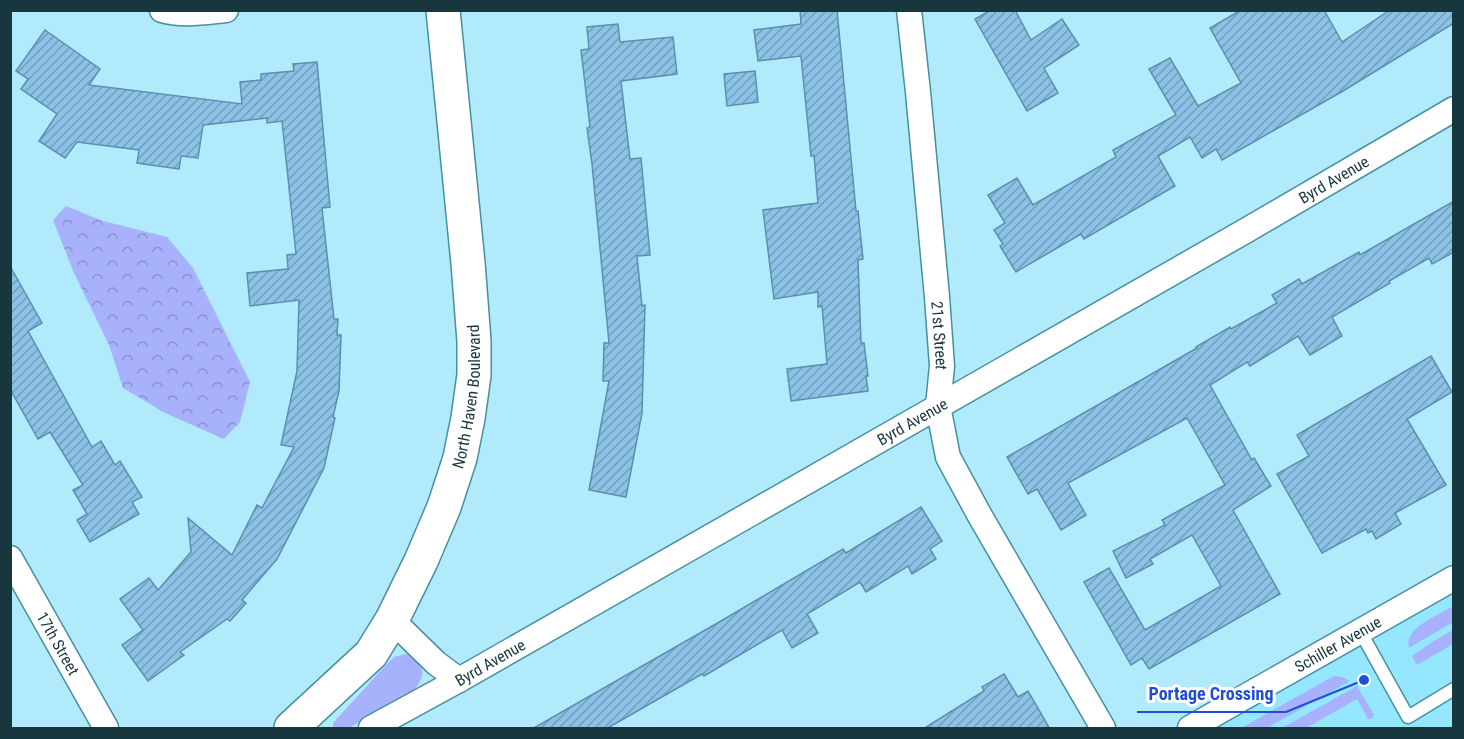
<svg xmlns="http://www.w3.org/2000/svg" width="1464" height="739" viewBox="0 0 1464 739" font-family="'Roboto Condensed',sans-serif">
  <defs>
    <pattern id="forest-crowns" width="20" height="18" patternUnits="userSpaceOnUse" patternTransform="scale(1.5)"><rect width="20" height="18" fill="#a8b2fc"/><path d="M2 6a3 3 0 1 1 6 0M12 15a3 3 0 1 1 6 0" fill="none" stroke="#8892cd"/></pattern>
    <pattern id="building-hatch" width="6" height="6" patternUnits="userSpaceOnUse" patternTransform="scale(1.5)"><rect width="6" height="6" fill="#8bc2e6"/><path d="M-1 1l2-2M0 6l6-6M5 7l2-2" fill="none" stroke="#719ebc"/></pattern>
  </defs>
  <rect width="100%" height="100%" fill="#b1eafb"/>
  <path fill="#94e7ff" d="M1453,578V728H1190Z"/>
  <g fill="#a8b2fc">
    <path d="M1453,606V622L1409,648C1403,628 1439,615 1453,606Z"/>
    <path d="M1453,630V644L1417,665L1412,656L1432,642Z"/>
    <path d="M406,654L413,656C425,669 425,675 415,689L349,728H333V723L386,665L394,657Z"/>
    <path d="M1334,676L1342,677L1350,681L1267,728H1241Z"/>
    <path d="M1357,686L1374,715L1371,719H1368L1357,699L1306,728H1282Z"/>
  </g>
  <path fill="url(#forest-crowns)" d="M66,206L103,221L167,237L193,268L250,382L240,422L224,439L165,413L123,388L109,345L74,273L53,220Z"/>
  <g fill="url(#building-hatch)" stroke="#598fb1" stroke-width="1.5">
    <path d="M800,10H837L856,211H858L863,259L858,260L861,343H864L868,376H866L868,391L791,401L787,369L827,364L822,306L818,307V292L774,299L763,210L818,203L814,155L811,156L801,56L758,61L754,30L801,24Z"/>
    <path d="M991,10H1015L1031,40L1062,19L1079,45L1044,68L1058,93L1027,111L975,19Z"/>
    <path d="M1241,10H1324L1342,42L1390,10H1454V23L1343,91L1222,160L1216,149L1202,158L1190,137L1158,156L1175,186L1084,239L1081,234L1016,272L1000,246L1003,244L994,230L1005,223L988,195L1017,178L1033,205L1116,157L1113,150L1176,115L1149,69L1170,58L1198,106L1241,83L1210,28Z"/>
    <path d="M618,24L620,42L673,37L677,74L621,81L630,159L641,158L650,255L637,256L642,306L645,305L642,413L626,497L589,490L609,381H603L604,343H609L592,164L587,128L590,127L581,50L589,49L587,27Z"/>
    <path d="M45,30L100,69L89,85L242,104L240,82L261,80V74L294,71L293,64L317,62L330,207L322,208L334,319H338L337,335H341L339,391L333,417L335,418L324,468L277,559L242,600L246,603L230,621L227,619L180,652L184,655L148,681L122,645L143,630L120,599L149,578L158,590L191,552L188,518L232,555L257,505L262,508L294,447L281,445L297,371L299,300L250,306L247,273L288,269L287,255L296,254L282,121L267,123V118L203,125L198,158L181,156L179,169L137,163L139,150L77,142L65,158L39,141L57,114L21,89L28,79L16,71Z"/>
    <path d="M755,71L758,102L727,106L724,74Z"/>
    <path d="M1454,201V252L1432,264L1429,258L1389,281L1390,283L1332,317L1342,336L1310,355L1298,336L1250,366L1247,362L1210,385L1252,460L1254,458L1271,486L1233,510L1280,594L1149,669L1142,658L1131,665L1084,582L1109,568L1145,630L1221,586L1192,535L1150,559L1153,564L1126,578L1113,551L1165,525L1162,520L1225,485L1187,418L1068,483L1086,515L1061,530L1037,489L1028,494L1007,457L1197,348L1196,347L1230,327L1231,329L1277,303L1272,295L1299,279L1302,284L1359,252L1360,255Z"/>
    <path d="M10,266L42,323L28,331L92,447L101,441L115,465L120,461L142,497L132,502L139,514L90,542L77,520L87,514L73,490L83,485L50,432L38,439L10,389Z"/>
    <path d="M1431,356L1452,392L1407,419L1446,485L1395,513L1401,524L1376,539L1372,531L1368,533L1366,529L1322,553L1277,474L1309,456L1297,435Z"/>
    <path d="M921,507L942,541L930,549L936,559L912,574L908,566L866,592L860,582L807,614L818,633L792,648L782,630L704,676L702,674L606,729H532L721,621L843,549L846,553Z"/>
    <path d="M1004,674L1018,697L1028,691L1050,729H923L984,691L982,687Z"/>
  </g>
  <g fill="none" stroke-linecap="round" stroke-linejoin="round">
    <g stroke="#478fa2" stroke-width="15">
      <path id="lane" d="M1360,631L1408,717L1454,689"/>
    </g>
    <g stroke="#478fa2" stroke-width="27">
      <g id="street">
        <path d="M162,10C182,16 205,12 226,10"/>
        <path id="s1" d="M909,10L918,92L937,297L942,366L938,406L948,457L980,516L1103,728"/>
        <path id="s2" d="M10,558L106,728"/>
        <path d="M392,620L436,663L459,680"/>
        <path id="s3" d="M371,728L459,680L815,477L1247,230L1454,109"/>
        <path id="s4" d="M1190,728L1454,578"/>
      </g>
    </g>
    <g stroke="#478fa2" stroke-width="36">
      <g id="secondary">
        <path id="s5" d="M291,728L371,654L392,620L421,561L444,507L460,458L468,418L474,375V341L468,263L443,10"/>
      </g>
    </g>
    <use href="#lane" stroke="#fff" stroke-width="12"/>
    <use href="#street" stroke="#fff" stroke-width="24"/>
    <use href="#secondary" stroke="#fff" stroke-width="33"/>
  </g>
  <g text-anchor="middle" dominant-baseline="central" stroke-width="6" stroke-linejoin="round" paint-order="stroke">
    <g font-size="16" fill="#18363e" stroke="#fff">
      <text stroke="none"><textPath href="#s3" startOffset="1108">Byrd Avenue</textPath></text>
      <text stroke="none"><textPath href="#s1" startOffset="327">21st Street</textPath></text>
      <text stroke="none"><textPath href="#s5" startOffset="387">North Haven Boulevard</textPath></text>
      <text stroke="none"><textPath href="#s3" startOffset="622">Byrd Avenue</textPath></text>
      <text stroke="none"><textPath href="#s2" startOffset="98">17th Street</textPath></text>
      <text stroke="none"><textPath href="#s4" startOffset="170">Schiller Avenue</textPath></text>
      <text stroke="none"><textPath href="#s3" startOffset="136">Byrd Avenue</textPath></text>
    </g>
  </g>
  <path fill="none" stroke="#1d4ed8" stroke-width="2" d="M1364 680L1286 712H1137"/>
  <circle fill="#1d4ed8" stroke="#fff" stroke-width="2" cx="1364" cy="680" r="6"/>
  <g font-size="18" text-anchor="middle" font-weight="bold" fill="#1d4ed8" stroke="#fff" stroke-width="6" stroke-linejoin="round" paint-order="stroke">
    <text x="1211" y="700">Portage Crossing</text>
  </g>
  <rect width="1464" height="739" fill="none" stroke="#18363e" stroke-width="24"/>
</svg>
